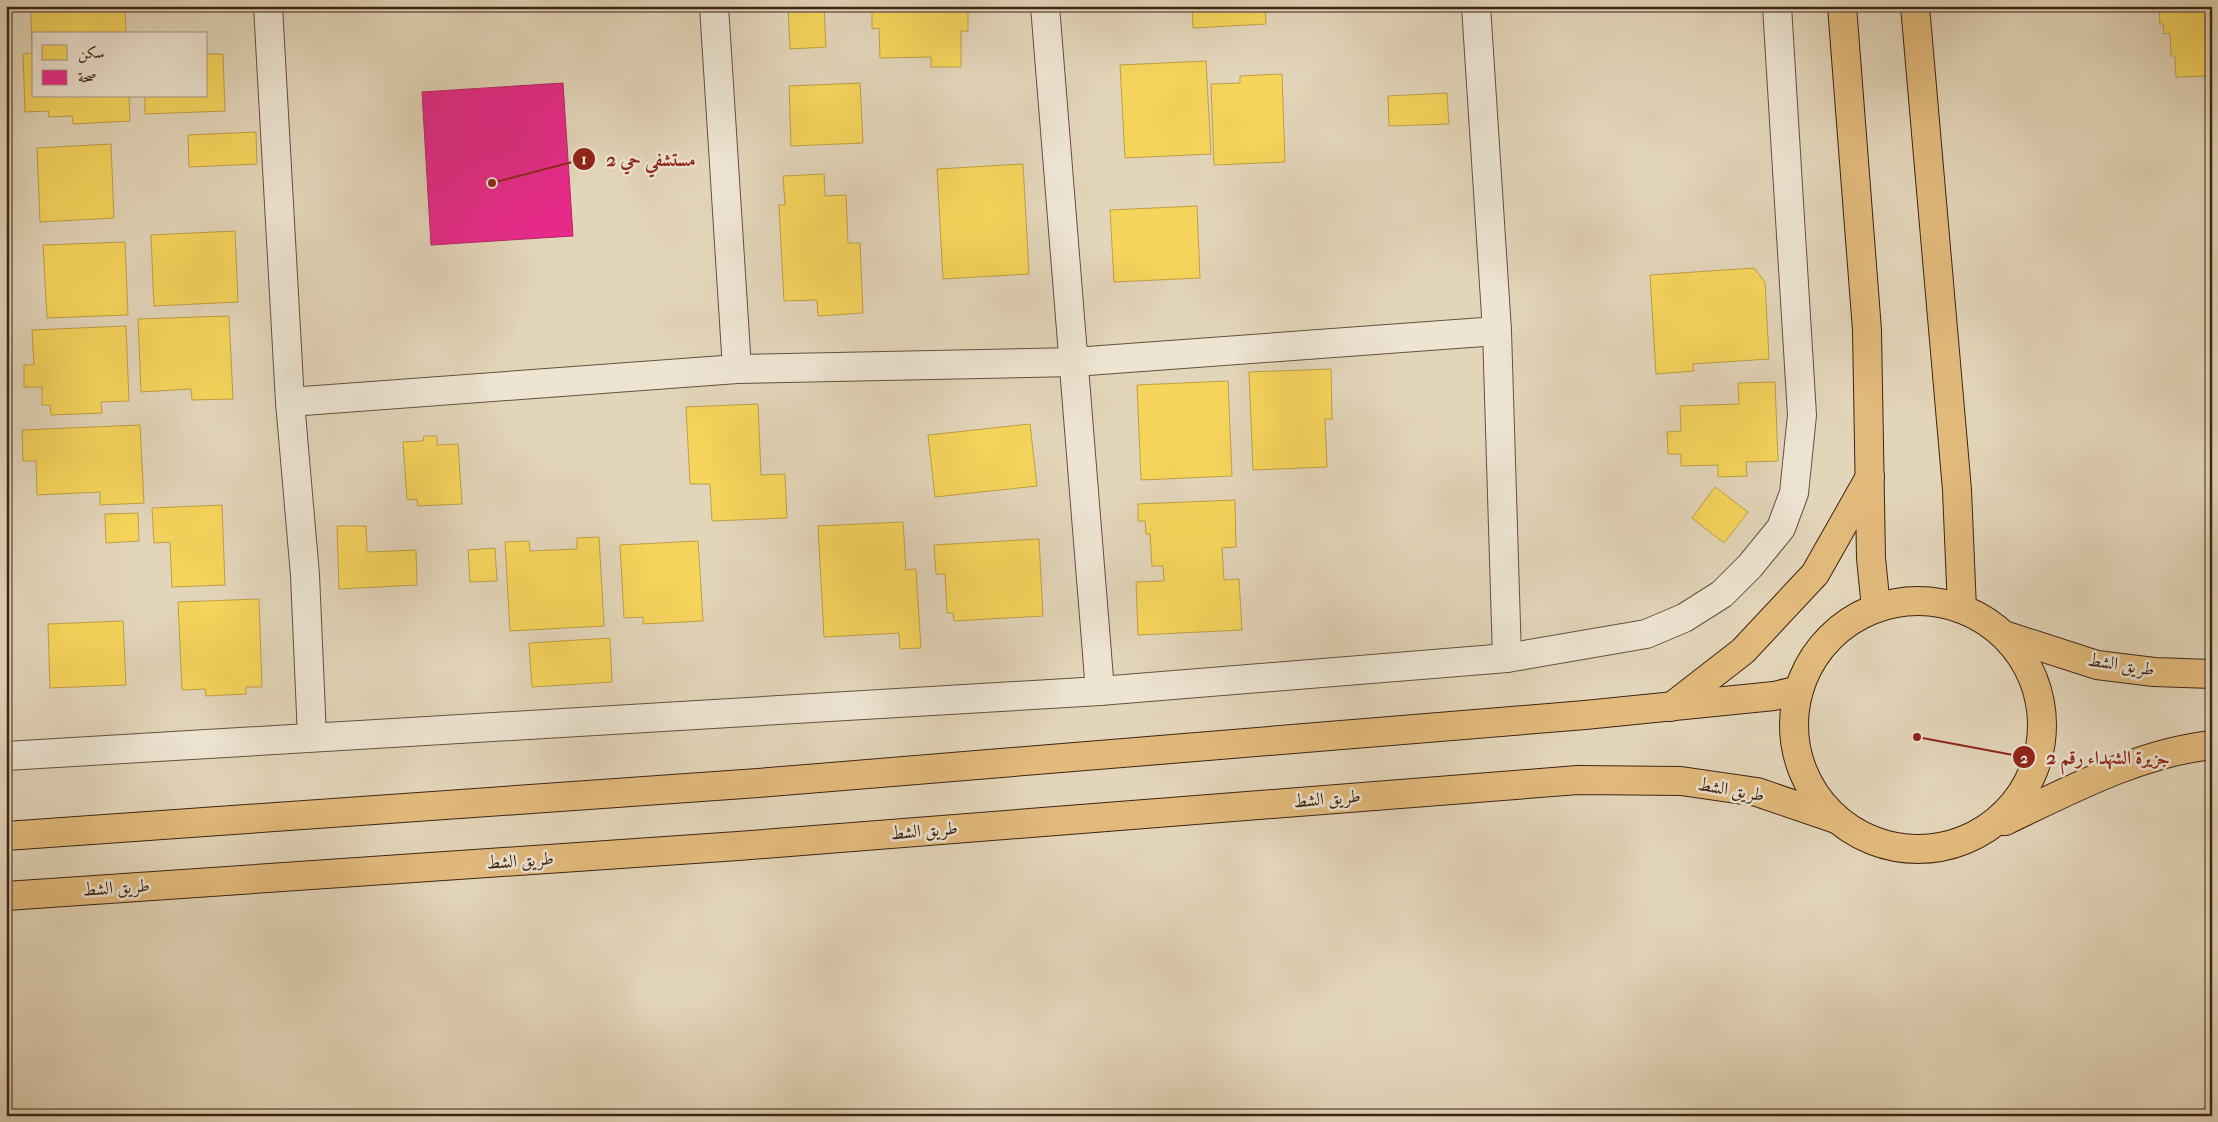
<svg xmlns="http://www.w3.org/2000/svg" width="2218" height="1122" viewBox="0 0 2218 1122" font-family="'IM FELL French Canon',Amiri,serif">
  <rect width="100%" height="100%" fill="#e3d5b9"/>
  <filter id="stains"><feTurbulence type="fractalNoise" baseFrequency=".004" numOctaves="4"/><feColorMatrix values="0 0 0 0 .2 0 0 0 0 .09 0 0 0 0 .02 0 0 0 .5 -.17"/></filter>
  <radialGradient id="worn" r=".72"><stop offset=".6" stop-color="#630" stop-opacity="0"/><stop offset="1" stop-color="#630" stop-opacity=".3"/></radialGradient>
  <g fill="#f6d55c" stroke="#bea046">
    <path d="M788,6H824L826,47L790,49Z"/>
    <path d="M872,6L968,8V31H961V67H931V57L880,58L879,28L872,29Z"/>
    <path d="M1192,6H1265L1266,24L1193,28Z"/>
    <path d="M2159,6H2212V76L2176,77L2175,56H2171L2170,33L2164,34L2163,24H2160Z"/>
    <path d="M125,8L126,34H34V96H129L130,121L73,124L72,116L48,117L49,111L25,112L23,54L32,53L31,12Z"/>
    <path d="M206,54H223L225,111L145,114V96H206Z"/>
    <path d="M1206,61L1211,154L1125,158L1120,65Z"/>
    <path d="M1282,74L1285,162L1214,165L1211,84L1240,83V76Z"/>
    <path d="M860,83L863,143L791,146L789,86Z"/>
    <path d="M1447,93L1449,124L1389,126L1388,96Z"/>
    <path d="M256,132L257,164L189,167L188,135Z"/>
    <path d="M111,144L114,218L40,222L37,148Z"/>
    <path d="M1023,164L1029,274L943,279L937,169Z"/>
    <path d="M824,174L825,196L846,195L848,243H860L863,313L818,316L817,300L784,301L779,205H785L783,176Z"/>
    <path d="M1197,206L1200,278L1114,282L1110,210Z"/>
    <path d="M235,231L238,302L154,306L151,235Z"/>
    <path d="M125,242L128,315L47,318L43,245Z"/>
    <path d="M1754,268L1765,282L1769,359L1693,364L1694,371L1656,374L1650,275Z"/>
    <path d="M229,316L233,399L192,400L191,389L141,392L138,319Z"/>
    <path d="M126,326L129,401L101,402L102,413L51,415L50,405H42V387H24V365H34L32,330Z"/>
    <path d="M1331,369L1332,419H1325L1327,467L1253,470L1249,372Z"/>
    <path d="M1228,381L1232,476L1141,480L1137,385Z"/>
    <path d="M1775,382L1778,461L1746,462L1747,476L1718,477V465L1681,466V454H1668L1667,432L1681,431L1680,406L1739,404L1738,383Z"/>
    <path d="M758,404L761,475L785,474L787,518L712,521L710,484H690L686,407Z"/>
    <path d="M1030,424L1037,486L935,497L928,435Z"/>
    <path d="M140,425L144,503L100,505V492L37,495L36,461H23L22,430Z"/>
    <path d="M424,436H437V445L458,444L462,504L418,506L417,499L407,500L403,442L423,441Z"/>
    <path d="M1715,487L1748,512L1724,543L1692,518Z"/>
    <path d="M1235,500L1236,547L1222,548L1224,580L1239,579L1242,630L1138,635L1136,582L1164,581L1163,566H1152L1150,534H1146L1145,521H1138V504Z"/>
    <path d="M222,505L225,585L172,587L170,542L154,543L152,508Z"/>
    <path d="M138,513L139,541L106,543L105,514Z"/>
    <path d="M903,522L906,570L916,569L921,648L900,649L899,633L824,637L818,526Z"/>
    <path d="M337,526H366L367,552L416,550L417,585L339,589Z"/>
    <path d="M599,537L604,626L510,631L505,542L529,541L530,551L577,549V538Z"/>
    <path d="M1039,539L1043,616L954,621L953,613H947L945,574H936L934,545Z"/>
    <path d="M698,541L703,621L643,624V617L624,618L620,545Z"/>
    <path d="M495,548L497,581L470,582L468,550Z"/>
    <path d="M259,599L262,687H246V694L206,696L205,689L182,690L178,602Z"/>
    <path d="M123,621L126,685L50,688L48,624Z"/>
    <path d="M610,638L612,682L532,687L529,643Z"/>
  </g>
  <path fill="#e7298a" stroke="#b42867" d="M563,83L573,236L431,245L422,92Z"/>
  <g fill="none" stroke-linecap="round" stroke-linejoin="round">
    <g stroke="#66503d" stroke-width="30">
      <g id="minor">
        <path d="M268,6L290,402L305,575L312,737"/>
        <path d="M714,6L737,369"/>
        <path d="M1045,6L1100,691"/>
        <path d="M1476,6L1497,331L1507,658"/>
        <path d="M290,402L737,369L1074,362L1497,331"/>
        <path d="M6,756L1100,691L1507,658L1646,634L1684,618L1722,594L1750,566L1781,528L1794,493L1802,415L1777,6"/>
      </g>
    </g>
    <g stroke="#3d2414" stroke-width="30">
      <g id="major">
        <path d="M1842,6L1867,330L1871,558L1876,608"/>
        <path d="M1915,6L1957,490L1962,609"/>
        <circle cx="1918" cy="725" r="124"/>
        <path d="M2004,635L2097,665L2154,672L2212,674"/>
        <path d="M1671,707L1743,651L1815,574L1870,477"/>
        <path d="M2005,821C2070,790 2139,753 2212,745"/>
        <path d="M6,836L758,783L1585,715L1774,696L1799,690"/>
        <path d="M6,896L738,846L1578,780L1681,781L1757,792L1836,819"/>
      </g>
    </g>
    <use href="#minor" stroke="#ede4d2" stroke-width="28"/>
    <use href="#major" stroke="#e2ba7c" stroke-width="28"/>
  </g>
  <g text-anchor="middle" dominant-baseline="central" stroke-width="5" stroke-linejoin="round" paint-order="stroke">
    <g font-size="18" fill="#3d2414" stroke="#ede4d2">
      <text transform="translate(2121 665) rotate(9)">طريق الشط</text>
      <text transform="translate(1731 790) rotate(10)">طريق الشط</text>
      <text transform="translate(1327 799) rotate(-5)">طريق الشط</text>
      <text transform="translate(924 831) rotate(-5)">طريق الشط</text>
      <text transform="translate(520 861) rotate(-4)">طريق الشط</text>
      <text transform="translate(116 888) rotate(-4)">طريق الشط</text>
    </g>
  </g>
  <path fill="none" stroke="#8f2418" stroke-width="2" d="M492 183L584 159M1917 737L2024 757"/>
  <g fill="#8f2418" stroke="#ede4d2" stroke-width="2">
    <circle cx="492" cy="183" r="5"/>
    <circle cx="1917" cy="737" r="5"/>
    <circle cx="584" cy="159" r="12"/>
    <circle cx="2024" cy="757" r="12"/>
  </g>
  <g font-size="15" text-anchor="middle" font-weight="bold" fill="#fff">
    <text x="584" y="164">1</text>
    <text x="2024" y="763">2</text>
  </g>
  <g font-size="19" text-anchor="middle" font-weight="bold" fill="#8f2418" stroke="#ede4d2" stroke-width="5" stroke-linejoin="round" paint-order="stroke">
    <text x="651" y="166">مستشفي حي 2</text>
    <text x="2108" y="764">جزيرة الشهداء رقم 2</text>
  </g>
  <rect width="2218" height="1122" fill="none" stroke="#e3d5b9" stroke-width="25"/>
  <rect x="8" y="8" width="2203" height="1107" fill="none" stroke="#3d2414" stroke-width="2.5"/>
  <rect x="12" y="12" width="2193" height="1097" fill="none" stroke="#3d2414"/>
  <rect x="32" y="32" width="175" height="65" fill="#ede4d2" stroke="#a79786"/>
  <rect x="42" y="45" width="25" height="15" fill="#f6d55c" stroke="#a79786"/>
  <text x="78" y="58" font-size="15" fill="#3d2414">سكن</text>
  <rect x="42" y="70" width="25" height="15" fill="#e7298a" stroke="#a79786"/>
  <text x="78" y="82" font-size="15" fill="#3d2414">صحة</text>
  <rect width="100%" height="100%" filter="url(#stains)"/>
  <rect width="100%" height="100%" fill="url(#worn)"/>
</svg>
